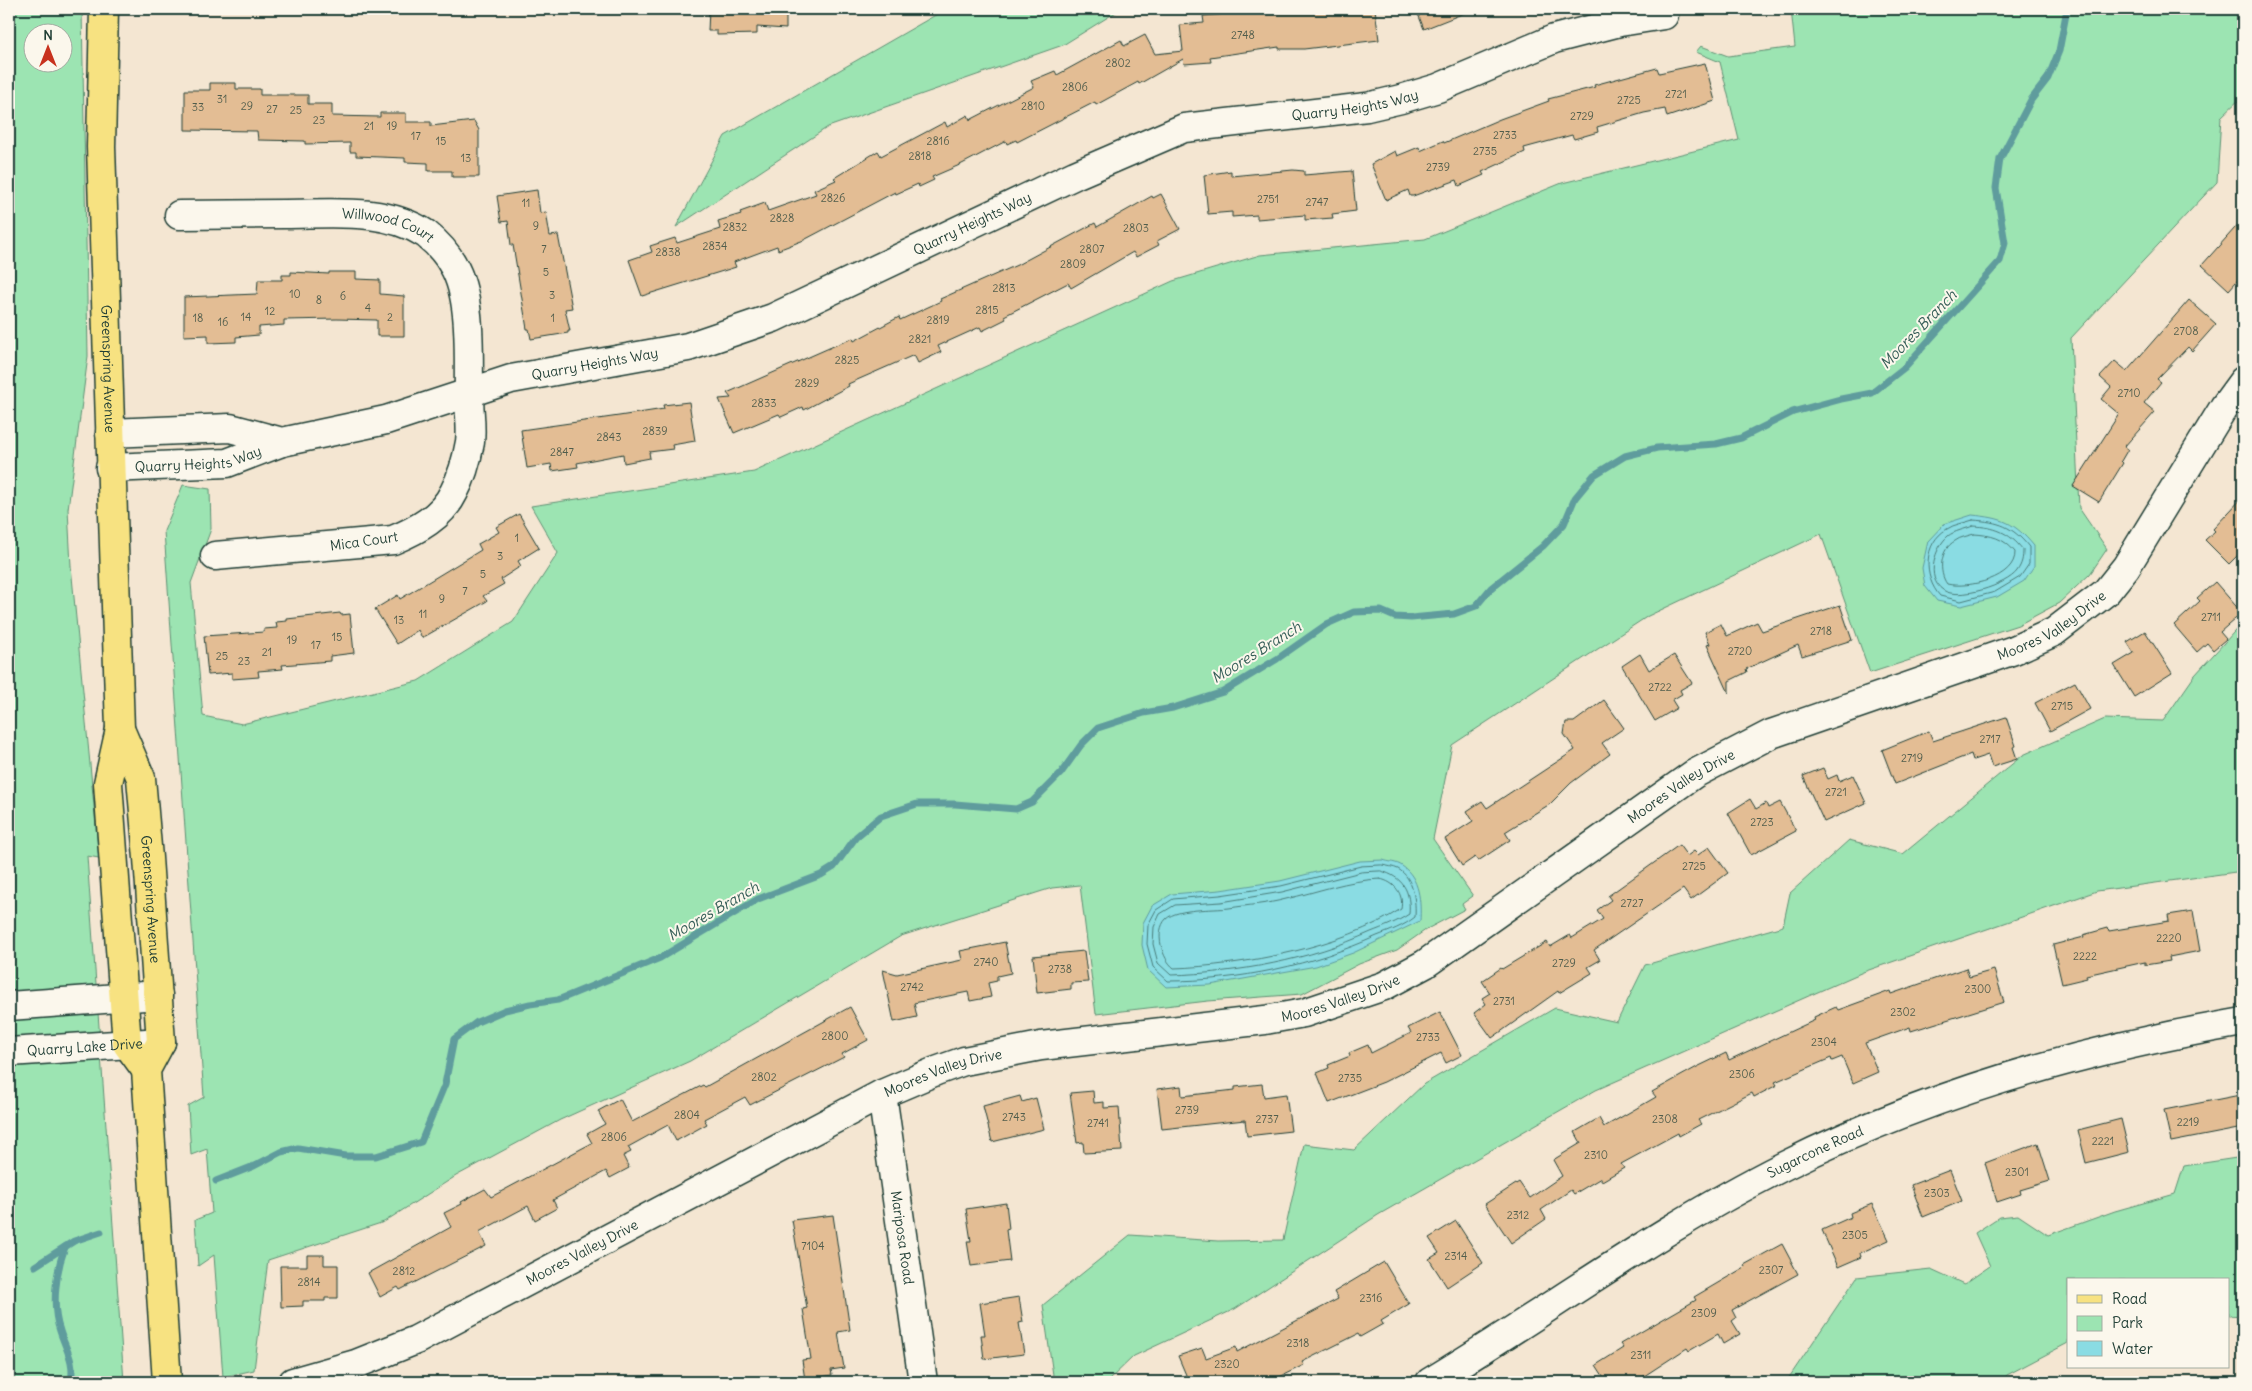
<svg xmlns="http://www.w3.org/2000/svg" width="2252" height="1391" viewBox="0 0 2252 1391" font-family="Delius,sans-serif">
  <rect width="100%" height="100%" fill="#f4e6d2"/>
  <filter id="ink" filterUnits="userSpaceOnUse"><feTurbulence type="fractalNoise" baseFrequency=".02" numOctaves="2"/><feDisplacementMap in="SourceGraphic" scale="10" xChannelSelector="R" yChannelSelector="G"/><feConvolveMatrix kernelMatrix="1 2 1 2 8 2 1 2 1" color-interpolation-filters="sRGB"/></filter>
  <g filter="url(#ink)">
    <g fill="#9ce4b2" stroke="#5e9073" fill-rule="evenodd">
      <path d="M9,9H82L88,356L68,509L71,566L99,858L87,856L124,1382H9ZM32,32H62V62H32Z"/>
      <path d="M946,9H1121L1063,45L828,127L676,227L725,136Z"/>
      <path d="M1791,9H2243V96L2221,117L2217,182L2071,338L2079,508L2107,549L2090,574L2059,603L2018,625L1870,673L1821,534L1648,616L1452,745L1433,839L1473,896L1462,904L1465,909L1427,929L1397,950L1359,964L1302,994L1208,1001L1096,1014L1080,885L1052,888L901,936L690,1061L560,1120L456,1176L384,1222L268,1260L254,1370L223,1377L214,1255L198,1266L195,1220L212,1213L207,1149L191,1155L188,1106L204,1097L164,531L183,485L210,489L211,529L191,583L203,716L242,724L418,681L513,622L558,553L531,506L754,472L1173,281L1260,255L1425,239L1562,183L1739,140L1720,62L1696,52L1701,46L1728,56L1795,47Z"/>
      <path d="M2243,622V871L2097,891L1863,972L1596,1090L1378,1215L1235,1309L1134,1356L1107,1382H1054L1043,1305L1130,1235L1218,1241L1283,1240L1304,1144L1354,1150L1424,1084L1555,1008L1617,1022L1645,965L1783,926L1790,893L1849,840L1903,854L2023,755L2105,719L2163,721L2195,675Z"/>
      <path d="M2243,1157V1315L2228,1316V1280H2068V1343L2007,1375L2000,1382H1786L1857,1277L1931,1269L1964,1284L1990,1266L1975,1233L1999,1217L2018,1215L2048,1235L2115,1211L2175,1194L2184,1166Z"/>
    </g>
    <g fill="#8adce3" stroke="#5f9c9d">
      <path d="M1972,515C2003,518 2014,522 2034,546V566L2024,581L1997,597L1961,606L1937,601L1925,586L1922,568L1928,541L1944,524Z"/>
      <path d="M1383,860C1388,862 1397,862 1402,866C1420,878 1421,902 1420,921L1353,953L1316,966L1210,985L1166,987L1148,970L1142,945L1143,923L1152,906L1172,894L1220,890L1280,881L1360,861Z"/>
    </g>
    <g fill="none" stroke-linecap="round" stroke-linejoin="round">
      <g stroke="#4a7d7a" stroke-width="1">
        <path d="M1973,520C2000,522 2012,526 2029,547V564L2020,577L1995,592L1961,601L1940,596C1923,577 1923,543 1947,529C1954,524 1965,523 1973,520Z"/>
        <path d="M1973,526C1995,527 2009,532 2023,550C2023,558 2022,564 2017,571C2007,585 1958,601 1943,590C1925,578 1935,547 1948,536C1954,531 1966,529 1973,526Z"/>
        <path d="M1974,534C1991,535 2004,538 2015,552C2016,578 1968,589 1947,584C1938,572 1940,549 1955,541C1960,537 1968,536 1974,534Z"/>
        <path d="M1382,865C1387,866 1394,867 1398,869C1414,878 1416,902 1415,917C1404,926 1390,931 1377,936C1313,965 1239,981 1168,981L1153,967L1147,944L1148,925L1156,910L1173,899L1220,895L1281,886L1361,866Z"/>
        <path d="M1381,871C1403,877 1411,891 1409,914C1397,922 1384,927 1371,932C1309,960 1239,973 1171,975L1158,963L1153,944L1154,927L1160,914L1175,905L1221,902L1282,892L1361,872Z"/>
        <path d="M1380,879C1395,882 1404,894 1401,909C1343,947 1242,966 1174,968C1162,959 1154,932 1166,919C1178,908 1213,910 1229,908C1248,905 1268,904 1286,899C1317,892 1348,880 1380,879Z"/>
      </g>
      <g stroke="#5f9c9d" stroke-width="7">
        <path d="M216,1181L254,1166L281,1152L298,1148L346,1156H376L421,1142L445,1084L454,1039L477,1022L505,1010L530,1004L558,1000L660,958L758,899L821,875L834,867L856,837L881,816L917,804H955L1016,809L1032,802L1061,773L1081,745L1098,728L1144,713L1173,708L1223,692L1277,659L1327,624L1354,612L1381,611L1395,617L1411,618L1454,614L1476,606L1491,588L1543,546L1564,524L1575,498L1594,475L1625,456L1657,448L1716,444L1741,438L1793,412L1841,399L1872,393L1905,367L2000,261L2005,243L1996,188L2000,159L2031,100L2048,78L2059,51L2067,9"/>
        <path d="M65,1247C56,1271 51,1306 60,1331C66,1350 75,1361 71,1382"/>
        <path d="M35,1266L74,1241L101,1232"/>
      </g>
    </g>
    <g fill="#e3bd94" stroke="#1f3d34">
      <path d="M709,9H786V29L757,27V34L717,35V31H708Z"/>
      <path d="M1255,9H1375L1379,40L1304,49H1279V47L1210,57L1211,62L1184,64L1183,59L1139,84L1138,82L1096,105L1095,102L1017,142L1016,140L1007,144L1006,141L962,164L932,177L934,180L919,187L918,184L896,194L895,192L804,240L778,250L777,246L734,262L736,267L642,296L629,260L652,252L650,246L675,238L677,243L720,229L718,221L741,214L740,212L765,203L768,211L816,194L814,190L836,180L834,178L878,151L881,156L945,122L947,127L968,115L970,120L1034,87L1031,81L1055,71L1057,75L1121,40L1124,46L1145,35L1155,54L1183,51L1180,25L1204,23L1203,16L1228,14V12Z"/>
      <path d="M1416,9H1472V10L1424,29Z"/>
      <path d="M1705,63L1715,101L1667,117L1665,109L1644,113L1597,127L1598,132L1574,139L1572,135L1524,148L1525,152L1482,172L1484,175L1459,186L1457,180L1413,196H1410L1408,190L1386,200L1371,164L1395,151L1397,156L1419,147L1420,151L1443,141L1444,143L1500,119L1549,101L1548,99L1595,87L1594,85L1657,68L1659,73Z"/>
      <path d="M210,83H236V89H260V95H308V104H332V116L380,117V113H406V122H431V126L474,121L479,130V177H452V171H428V163L405,162V158L356,156V152H350V143L305,144V141L258,140L257,131L185,130V90H210Z"/>
      <path d="M1293,170L1304,171V175L1352,171L1356,211L1332,214L1333,218L1305,220V215L1257,219V215L1232,217V212L1208,214L1204,175L1231,171V176Z"/>
      <path d="M537,190L540,213L546,212L550,236L558,235L572,308L565,309L570,331H568V333L531,339L529,329H527L513,245H511L508,221L501,222L497,196Z"/>
      <path d="M1161,194L1180,229L1157,241L1159,245L1136,257L1133,252L1071,288L1068,283L1004,316L1006,319L982,331L980,327L938,346L941,352L918,363L914,355L848,384L849,386L804,410L803,407L781,417L779,414L734,433L719,399L731,398L727,393L836,345L853,338L854,341L899,317L900,320L941,301L940,299L1017,265L1095,223L1097,227L1152,196L1153,198Z"/>
      <path d="M2243,219V274L2229,290L2202,265Z"/>
      <path d="M291,272L329,274V272H356V279L380,280V294L404,296V336H377V320L337,319L284,320V325L259,327V335L236,337V342L208,343V335L184,336V297L257,294L258,280H282V275H291Z"/>
      <path d="M2189,300L2216,324L2192,351L2188,347L2157,379L2161,382L2144,403L2155,412L2124,447L2128,449L2121,461L2123,463L2099,502L2073,486L2119,414L2101,399L2111,387L2100,377L2115,361L2127,371Z"/>
      <path d="M689,402L695,441L672,445L673,449L649,452L650,458L624,463L623,454L577,463L578,467L552,471L551,464L527,468L521,430L619,416L664,409L663,405Z"/>
      <path d="M2243,497V550L2229,564L2205,540L2215,531L2213,529Z"/>
      <path d="M519,514L539,548L518,561L521,566L501,579L504,584L483,596L487,601L422,638L418,630L397,644L375,609L398,595L400,599L481,550L478,544L499,532L496,527Z"/>
      <path d="M2215,582L2242,613L2220,632L2226,639L2213,650L2207,643L2197,652L2174,625L2200,601L2197,598Z"/>
      <path d="M1840,605L1852,640L1802,656L1798,645L1746,669L1747,672L1729,681V693L1707,645L1710,644L1705,632L1721,624L1727,636L1757,622L1762,631Z"/>
      <path d="M340,613L341,615L350,614L354,653L330,656V661L282,665L283,669L258,671L259,677L232,679V673L208,675L204,636L264,632V629L277,628L276,622L287,621V619Z"/>
      <path d="M2145,631L2172,673L2134,697L2114,665L2134,653L2127,642Z"/>
      <path d="M1640,654L1649,670L1674,655L1692,683L1680,690L1682,694L1672,700L1677,708L1655,721L1622,666Z"/>
      <path d="M2075,682L2090,709L2050,731L2035,703Z"/>
      <path d="M1604,700L1624,728L1602,743L1610,754L1571,783L1550,804L1505,832L1510,840L1478,861L1475,857L1462,866L1445,839L1473,821L1467,811L1482,801L1487,808L1575,750L1564,734L1566,722H1574Z"/>
      <path d="M2006,717L2016,746L2013,747L2017,759L1992,767L1988,755L1973,760L1971,754L1895,784L1882,750L1929,731L1933,741Z"/>
      <path d="M1823,768L1828,779L1837,775L1839,781L1853,775L1866,803L1824,822L1803,776Z"/>
      <path d="M1750,799L1756,809L1766,803L1768,808L1780,802L1796,831L1751,855L1728,813Z"/>
      <path d="M1679,845L1687,856L1694,851L1698,855L1709,847L1728,873L1691,900L1683,889L1594,950L1600,960L1588,967L1592,973L1559,993L1558,991L1492,1038L1474,1013L1486,1004L1482,998L1490,993L1482,981L1501,968L1502,969L1547,942L1550,947L1570,935L1572,938L1603,919L1597,910L1611,900L1608,896Z"/>
      <path d="M2193,911L2200,951L2169,957L2170,961L2145,965V962L2086,975L2087,978L2062,984L2053,945L2084,937L2083,935L2108,928L2109,931L2169,921L2168,915Z"/>
      <path d="M1005,942L1011,973L997,976V981L988,983L991,997L970,1001L968,992L914,1003L917,1017L894,1022L883,970L897,974L962,960L960,951Z"/>
      <path d="M1084,951L1088,982L1071,983V989L1037,993L1033,956Z"/>
      <path d="M1966,968L1969,977L1994,970L2004,1002L1911,1031L1910,1027L1865,1043L1878,1072L1853,1083L1842,1057L1832,1061L1831,1058L1775,1082L1777,1085L1754,1097L1752,1093L1698,1120L1701,1124L1679,1136L1678,1133L1621,1164L1624,1168L1602,1181L1601,1178L1574,1194L1571,1190L1541,1210L1546,1219L1511,1243L1485,1204L1519,1182L1530,1198L1562,1176L1553,1160L1581,1143L1575,1132L1599,1118L1604,1127L1656,1097L1652,1092L1697,1067L1726,1053L1729,1060L1815,1020L1814,1017L1836,1007L1838,1010L1890,991L1891,994Z"/>
      <path d="M850,1007L868,1040L842,1054L844,1057L750,1105L745,1097L704,1119L707,1124L676,1141L668,1125L628,1147L631,1152L623,1156L629,1168L610,1178L606,1171L553,1200L557,1208L535,1220L528,1206L479,1232L486,1246L400,1290L398,1287L380,1297L368,1273L451,1227L444,1213L462,1204L461,1202L485,1189L491,1197L592,1143L587,1134L605,1124L598,1111L620,1099L632,1122L703,1085L705,1087Z"/>
      <path d="M1440,1012L1462,1055L1446,1063L1441,1053L1384,1082L1329,1103L1317,1073L1329,1068L1328,1065L1350,1056L1349,1053L1368,1045L1371,1053L1411,1033L1408,1028Z"/>
      <path d="M1262,1084L1264,1097L1286,1094L1291,1131L1247,1136L1245,1120L1162,1129L1157,1089L1181,1086L1182,1096L1235,1090V1087Z"/>
      <path d="M1093,1091L1094,1103L1104,1102V1108L1119,1107L1122,1151L1084,1153L1083,1142L1077,1143L1070,1093Z"/>
      <path d="M2240,1095L2243,1128L2171,1142L2164,1110Z"/>
      <path d="M1020,1096L1022,1102L1036,1098L1044,1129L992,1142L983,1106Z"/>
      <path d="M2121,1119L2129,1152L2086,1163L2078,1130Z"/>
      <path d="M2038,1143L2050,1181L2020,1190L2021,1194L1997,1202L1985,1163Z"/>
      <path d="M1950,1170L1962,1201L1923,1217L1911,1185Z"/>
      <path d="M1006,1203L1009,1229L1006,1230L1010,1261L971,1266L967,1241H971L966,1209Z"/>
      <path d="M1872,1204L1889,1240L1860,1253L1861,1257L1838,1267L1822,1230L1851,1217L1850,1213Z"/>
      <path d="M833,1215L850,1330L838,1332L844,1368L831,1370L832,1375L805,1380L802,1360L811,1359L803,1309L807,1308L792,1220Z"/>
      <path d="M1456,1221L1483,1263L1447,1287L1429,1259L1439,1253L1429,1238Z"/>
      <path d="M1782,1244L1798,1274L1732,1310L1736,1318L1732,1321L1740,1334L1723,1344L1718,1334L1689,1351L1687,1348L1635,1382H1607L1596,1365L1623,1348L1620,1344L1696,1300L1694,1297L1745,1267L1744,1265Z"/>
      <path d="M307,1255H324V1265H338V1298H325V1301H303V1306L281,1307L280,1266H307Z"/>
      <path d="M1384,1262L1409,1304L1381,1321L1383,1324L1360,1337L1358,1334L1302,1362L1304,1365L1269,1382H1189L1178,1356L1202,1348L1206,1358L1236,1347L1237,1352L1338,1299L1334,1292Z"/>
      <path d="M1019,1297L1023,1322L1019,1323L1024,1354L984,1359L981,1335H985L980,1303Z"/>
    </g>
    <g fill="none" stroke-linecap="round" stroke-linejoin="round">
      <g stroke="#1f3d34" stroke-width="31">
        <g id="minor">
          <path id="s1" d="M179,215C214,215 250,214 285,214C331,214 385,207 426,234C436,242 447,254 453,265C473,299 468,357 469,396C469,411 472,427 470,442C467,459 462,477 454,492C442,517 417,530 393,540L215,556"/>
          <path d="M110,433L230,428L282,442"/>
          <path id="s2" d="M110,468L227,463L282,442L386,420L511,379L688,347L773,318L1075,175L1184,128L1367,107L1401,99L1438,88L1554,39L1620,22L1664,15L1663,9"/>
          <path d="M9,1006L158,995"/>
          <path id="s3" d="M9,1052L161,1042"/>
          <path id="s4" d="M882,1094L923,1382"/>
          <path id="s5" d="M293,1382L356,1364L416,1340L882,1094L936,1071L964,1061L1041,1046L1265,1020L1304,1013L1384,986L1425,964L1694,774L1771,734L2014,650L2054,632L2106,592L2126,567L2224,407L2243,381"/>
          <path id="s6" d="M1430,1382C1548,1311 1660,1228 1784,1166C1928,1094 2085,1049 2243,1022"/>
        </g>
      </g>
      <g stroke="#1f3d34" stroke-width="31">
        <g id="major">
          <path id="s7" d="M104,9L101,147L120,729L108,783L127,1044L146,1070"/>
          <path id="s8" d="M120,729L141,778L148,858L161,1042L146,1070L167,1382"/>
        </g>
      </g>
      <use href="#minor" stroke="#fbf7ec" stroke-width="28"/>
      <use href="#major" stroke="#f7e281" stroke-width="28"/>
    </g>
  </g>
  <g text-anchor="middle" dominant-baseline="central" stroke-width="4" stroke-linejoin="round" paint-order="stroke">
    <g font-size="11" fill="#505d4c">
      <text x="1243" y="35">2748</text>
      <text x="1118" y="63">2802</text>
      <text x="1075" y="87">2806</text>
      <text x="1676" y="94">2721</text>
      <text x="222" y="99">31</text>
      <text x="1629" y="100">2725</text>
      <text x="247" y="106">29</text>
      <text x="1033" y="106">2810</text>
      <text x="198" y="107">33</text>
      <text x="272" y="109">27</text>
      <text x="296" y="110">25</text>
      <text x="1582" y="116">2729</text>
      <text x="319" y="120">23</text>
      <text x="369" y="126">21</text>
      <text x="392" y="126">19</text>
      <text x="1505" y="135">2733</text>
      <text x="416" y="136">17</text>
      <text x="441" y="141">15</text>
      <text x="938" y="141">2816</text>
      <text x="1485" y="151">2735</text>
      <text x="920" y="156">2818</text>
      <text x="466" y="158">13</text>
      <text x="1438" y="167">2739</text>
      <text x="833" y="198">2826</text>
      <text x="1268" y="199">2751</text>
      <text x="1317" y="202">2747</text>
      <text x="526" y="203">11</text>
      <text x="782" y="218">2828</text>
      <text x="536" y="226">9</text>
      <text x="735" y="227">2832</text>
      <text x="1136" y="228">2803</text>
      <text x="715" y="246">2834</text>
      <text x="544" y="249">7</text>
      <text x="1092" y="249">2807</text>
      <text x="668" y="252">2838</text>
      <text x="1073" y="264">2809</text>
      <text x="546" y="272">5</text>
      <text x="1004" y="288">2813</text>
      <text x="295" y="294">10</text>
      <text x="552" y="295">3</text>
      <text x="343" y="296">6</text>
      <text x="319" y="300">8</text>
      <text x="368" y="308">4</text>
      <text x="987" y="310">2815</text>
      <text x="270" y="311">12</text>
      <text x="246" y="317">14</text>
      <text x="390" y="317">2</text>
      <text x="198" y="318">18</text>
      <text x="553" y="318">1</text>
      <text x="938" y="320">2819</text>
      <text x="223" y="322">16</text>
      <text x="2186" y="331">2708</text>
      <text x="920" y="339">2821</text>
      <text x="847" y="360">2825</text>
      <text x="807" y="383">2829</text>
      <text x="2129" y="393">2710</text>
      <text x="764" y="403">2833</text>
      <text x="655" y="431">2839</text>
      <text x="609" y="437">2843</text>
      <text x="562" y="452">2847</text>
      <text x="517" y="538">1</text>
      <text x="500" y="556">3</text>
      <text x="483" y="574">5</text>
      <text x="465" y="591">7</text>
      <text x="442" y="599">9</text>
      <text x="423" y="614">11</text>
      <text x="2211" y="617">2711</text>
      <text x="399" y="620">13</text>
      <text x="1821" y="631">2718</text>
      <text x="337" y="637">15</text>
      <text x="292" y="640">19</text>
      <text x="316" y="645">17</text>
      <text x="1740" y="651">2720</text>
      <text x="267" y="652">21</text>
      <text x="222" y="656">25</text>
      <text x="244" y="661">23</text>
      <text x="1660" y="687">2722</text>
      <text x="2062" y="706">2715</text>
      <text x="1990" y="739">2717</text>
      <text x="1912" y="758">2719</text>
      <text x="1836" y="792">2721</text>
      <text x="1762" y="822">2723</text>
      <text x="1694" y="866">2725</text>
      <text x="1632" y="903">2727</text>
      <text x="2169" y="938">2220</text>
      <text x="2085" y="956">2222</text>
      <text x="986" y="962">2740</text>
      <text x="1564" y="963">2729</text>
      <text x="1060" y="969">2738</text>
      <text x="912" y="987">2742</text>
      <text x="1978" y="989">2300</text>
      <text x="1504" y="1001">2731</text>
      <text x="1903" y="1012">2302</text>
      <text x="835" y="1036">2800</text>
      <text x="1428" y="1037">2733</text>
      <text x="1824" y="1042">2304</text>
      <text x="1742" y="1074">2306</text>
      <text x="764" y="1077">2802</text>
      <text x="1350" y="1078">2735</text>
      <text x="1187" y="1110">2739</text>
      <text x="687" y="1115">2804</text>
      <text x="1014" y="1117">2743</text>
      <text x="1267" y="1119">2737</text>
      <text x="1665" y="1119">2308</text>
      <text x="2188" y="1122">2219</text>
      <text x="1098" y="1123">2741</text>
      <text x="614" y="1137">2806</text>
      <text x="2103" y="1141">2221</text>
      <text x="1596" y="1155">2310</text>
      <text x="2017" y="1172">2301</text>
      <text x="1937" y="1193">2303</text>
      <text x="1518" y="1215">2312</text>
      <text x="1855" y="1235">2305</text>
      <text x="813" y="1246">7104</text>
      <text x="1456" y="1256">2314</text>
      <text x="1771" y="1270">2307</text>
      <text x="404" y="1271">2812</text>
      <text x="309" y="1282">2814</text>
      <text x="1371" y="1298">2316</text>
      <text x="1704" y="1313">2309</text>
      <text x="1298" y="1343">2318</text>
      <text x="1641" y="1355">2311</text>
      <text x="1227" y="1364">2320</text>
    </g>
    <g font-size="14" fill="#1f3d34" stroke="#fbf7ec">
      <text stroke="none"><textPath href="#s2" startOffset="1309">Quarry Heights Way</textPath></text>
      <text stroke="none"><textPath href="#s2" startOffset="904">Quarry Heights Way</textPath></text>
      <text stroke="none"><textPath href="#s1" startOffset="211">Willwood Court</textPath></text>
      <text stroke="none"><textPath href="#s2" startOffset="499">Quarry Heights Way</textPath></text>
      <text stroke="none"><textPath href="#s7" startOffset="360">Greenspring Avenue</textPath></text>
      <text stroke="none"><textPath href="#s2" startOffset="89">Quarry Heights Way</textPath></text>
      <text transform="translate(364 541) rotate(-8)">Mica Court</text>
      <text stroke="none"><textPath href="#s5" startOffset="1938">Moores Valley Drive</textPath></text>
      <text stroke="none"><textPath href="#s5" startOffset="1532">Moores Valley Drive</textPath></text>
      <text stroke="none"><textPath href="#s8" startOffset="175">Greenspring Avenue</textPath></text>
      <text stroke="none"><textPath href="#s5" startOffset="1128">Moores Valley Drive</textPath></text>
      <text stroke="none"><textPath href="#s3" startOffset="76">Quarry Lake Drive</textPath></text>
      <text stroke="none"><textPath href="#s5" startOffset="722">Moores Valley Drive</textPath></text>
      <text stroke="none"><textPath href="#s6" startOffset="449">Sugarcone Road</textPath></text>
      <text stroke="none"><textPath href="#s4" startOffset="145">Mariposa Road</textPath></text>
      <text stroke="none"><textPath href="#s5" startOffset="318">Moores Valley Drive</textPath></text>
    </g>
    <g font-size="15" font-style="italic" fill="#345d57" stroke="#fbf7ec">
      <text transform="translate(1918 329) rotate(-46)">Moores Branch</text>
      <text transform="translate(1256 652) rotate(-32)">Moores Branch</text>
      <text transform="translate(713 911) rotate(-30)">Moores Branch</text>
    </g>
  </g>
  <rect width="2252" height="1391" fill="none" stroke="#fbf7ec" stroke-width="30"/>
  <rect x="15" y="15" width="2222" height="1361" fill="none" stroke="#1f3d34" stroke-width="2" filter="url(#ink)"/>
  <rect x="2067" y="1278" width="162" height="90" fill="#fbf7ec" stroke="#a3ada2"/>
  <rect x="2077" y="1295" width="25" height="8" fill="#f7e281" stroke="#a3ada2"/>
  <text x="2112" y="1304" font-size="15" fill="#1f3d34">Road</text>
  <rect x="2077" y="1316" width="25" height="15" fill="#9ce4b2" stroke="#a3ada2"/>
  <text x="2112" y="1328" font-size="15" fill="#1f3d34">Park</text>
  <rect x="2077" y="1341" width="25" height="15" fill="#8adce3" stroke="#a3ada2"/>
  <text x="2112" y="1354" font-size="15" fill="#1f3d34">Water</text>
  <g transform="translate(48 48)"><circle r="24" fill="#fbf7ec" stroke="#a3ada2"/>
  <path d="M0-4L9 19L0 12L-9 19Z" fill="#c8321e"/>
  <text y="-8" font-size="14" font-weight="bold" text-anchor="middle" fill="#1f3d34">N</text>
  </g>
</svg>
